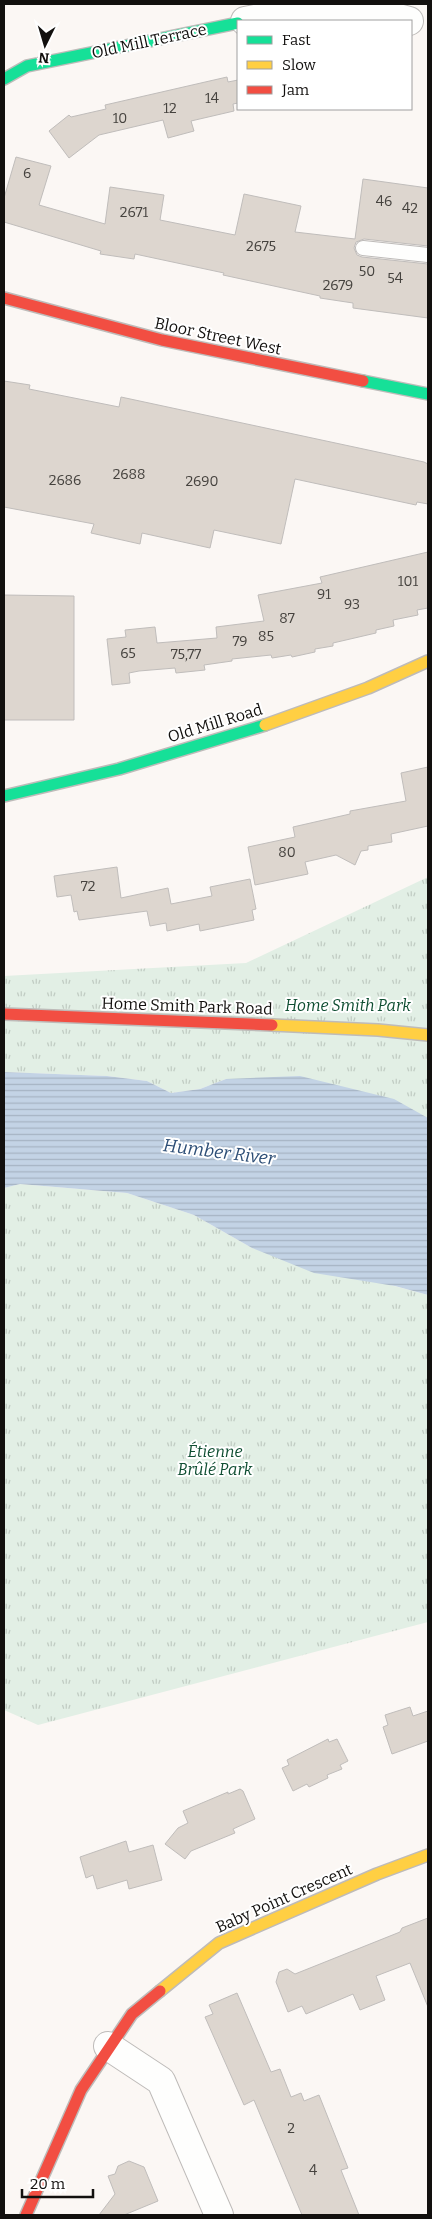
<svg xmlns="http://www.w3.org/2000/svg" width="432" height="2219" viewBox="0 0 432 2219" font-family="Bitter,serif">
  <defs>
    <pattern id="park-tufts" width="24" height="20" patternUnits="userSpaceOnUse" patternTransform="scale(1.25)"><rect width="24" height="20" fill="#e2efe5"/><path d="M3 7l-1-3M5 7V3M7 7l1-3M15 17l-1-3M17 17v-4M19 17l1-3" fill="none" stroke="#c1ccc3"/></pattern>
    <pattern id="water-rules" width="6" height="5" patternUnits="userSpaceOnUse" patternTransform="scale(1.25)"><rect width="6" height="5" fill="#c3d3e5"/><path d="M0 2.5h6" fill="none" stroke="#a6b4c3"/></pattern>
  </defs>
  <rect width="100%" height="100%" fill="#fbf7f4"/>
  <g fill="url(#park-tufts)">
    <path d="M428,877V1118L226,1079L200,1089L171,1093L147,1081L107,1076L4,1072V976L246,963Z"/>
    <path d="M20,1184L127,1193L194,1215L252,1248L428,1295V1622L38,1725L4,1710V1188Z"/>
  </g>
  <path fill="url(#water-rules)" d="M4,1072L107,1076L147,1081L171,1093L200,1089L226,1079L300,1076L394,1099L428,1118V1295L395,1286L314,1273L252,1248L194,1215L127,1193L20,1184L4,1188Z"/>
  <g fill="#ddd6cf" stroke="#c0bdbb">
    <path d="M227,77L228,82L238,80V103L233,104L234,111L191,121L194,131L168,138L163,120L99,135L69,158L49,131L69,115L71,117L106,109L105,105Z"/>
    <path d="M16,157L51,166L39,205L105,224L110,187L164,195L160,220L235,235L244,194L301,206L295,232L355,239L363,179L428,188V246L364,239L356,242L354,248L357,255L362,257L428,264V318L353,308V303L320,298V296L223,275L224,273L135,254L134,259L100,254L101,251L4,222V198Z"/>
    <path d="M4,381L30,385L29,389L119,407L121,397L424,462L428,464V504L417,502L416,505L295,479L281,544L214,530L210,548L142,533L140,544L91,533L94,524L4,507Z"/>
    <path d="M428,552V608L417,610L418,615L393,620L394,626L376,630V633L333,643V646L315,649V652L292,657L291,655L272,658L271,655L232,659V661L204,665L205,670L176,673L175,668L139,671L129,673L130,683L112,685L107,639L126,637L125,630L155,627L157,643L217,638L216,627L264,621L258,595L322,583L320,577Z"/>
    <path d="M4,595L74,596V720H4Z"/>
    <path d="M428,767V826L391,834L392,842L368,846V850L361,851L355,865L336,855L305,862L308,874L255,885L248,847L295,837L293,827L350,814V811L406,801L401,773Z"/>
    <path d="M117,867L121,898L168,888L171,904L212,896L210,887L250,879L256,909L252,910L254,920L200,931L199,924L167,931L166,923L150,926L147,911L79,920L77,911L74,912L71,895L57,897L54,876Z"/>
    <path d="M410,1707L413,1716L428,1711V1741L392,1754L383,1727L388,1725L385,1715Z"/>
    <path d="M328,1739L329,1742L337,1739L348,1761L340,1765L342,1769L327,1775L328,1778L309,1787L307,1784L293,1791L282,1768L289,1765L287,1760Z"/>
    <path d="M240,1789L243,1791L255,1819L233,1829L235,1833L191,1851L185,1859L165,1844L178,1828L188,1823L183,1811L228,1792V1794Z"/>
    <path d="M126,1841L129,1852L153,1845L162,1880L129,1889L127,1880L97,1889L93,1875L86,1878L80,1857Z"/>
    <path d="M428,1918V2007L410,1963L376,1976L385,2000L360,2010L353,1994L306,2014L302,2006L288,2012L276,1982L279,1972L287,1969L295,1974L400,1932L402,1928Z"/>
    <path d="M237,1993L271,2072L280,2069L291,2097L301,2093L304,2101L319,2095L348,2168L341,2170L359,2215H302L254,2100L244,2105L205,2017L213,2014L209,2005Z"/>
    <path d="M129,2161L144,2167L158,2201L124,2215H99L115,2194L108,2176L115,2174L118,2166Z"/>
  </g>
  <g fill="none" stroke-linecap="round" stroke-linejoin="round">
    <g stroke="#bebbb9" stroke-width="16">
      <path id="lane" d="M363,248L428,255"/>
    </g>
    <g stroke="#bebbb9" stroke-width="30">
      <g id="street">
        <path d="M245,21L312,8H362L409,21"/>
        <path d="M108,2046L161,2081L219,2215"/>
      </g>
    </g>
    <g stroke="#bebbb9" stroke-width="14">
      <g id="fast">
        <path d="M4,79L27,66L238,23"/>
        <path d="M363,381L428,394"/>
        <path d="M4,796L119,769L265,725"/>
      </g>
    </g>
    <g stroke="#bebbb9" stroke-width="14">
      <g id="slow">
        <path d="M265,725L368,688L428,661"/>
        <path d="M272,1025L378,1030L428,1035"/>
        <path d="M160,1991L219,1943L377,1874L428,1855"/>
      </g>
    </g>
    <g stroke="#bebbb9" stroke-width="14">
      <g id="jam">
        <path d="M4,298L162,340L363,381"/>
        <path d="M4,1014L272,1025"/>
        <path d="M26,2215L81,2090L132,2014L160,1991"/>
      </g>
    </g>
    <use href="#lane" stroke="#fefefd" stroke-width="14"/>
    <use href="#street" stroke="#fefefd" stroke-width="28"/>
    <use href="#fast" stroke="#16e098" stroke-width="11"/>
    <use href="#slow" stroke="#ffcf43" stroke-width="11"/>
    <use href="#jam" stroke="#f24e42" stroke-width="11"/>
  </g>
  <g text-anchor="middle" dominant-baseline="central" stroke-width="4" stroke-linejoin="round" paint-order="stroke">
    <g font-size="14" fill="#45423e">
      <text x="212" y="98">14</text>
      <text x="170" y="108">12</text>
      <text x="120" y="118">10</text>
      <text x="27" y="173">6</text>
      <text x="384" y="201">46</text>
      <text x="410" y="208">42</text>
      <text x="134" y="212">2671</text>
      <text x="261" y="246">2675</text>
      <text x="367" y="271">50</text>
      <text x="395" y="278">54</text>
      <text x="338" y="285">2679</text>
      <text x="129" y="474">2688</text>
      <text x="65" y="480">2686</text>
      <text x="202" y="481">2690</text>
      <text x="408" y="581">101</text>
      <text x="324" y="594">91</text>
      <text x="352" y="604">93</text>
      <text x="287" y="618">87</text>
      <text x="266" y="636">85</text>
      <text x="240" y="641">79</text>
      <text x="128" y="653">65</text>
      <text x="186" y="654">75,77</text>
      <text x="287" y="852">80</text>
      <text x="88" y="886">72</text>
      <text x="291" y="2128">2</text>
      <text x="313" y="2170">4</text>
    </g>
    <g font-size="16" fill="#12100e" stroke="#fff">
      <text transform="translate(149 41) rotate(-12)">Old Mill Terrace</text>
      <text transform="translate(218 336) rotate(12)">Bloor Street West</text>
      <text transform="translate(215 723) rotate(-17)">Old Mill Road</text>
      <text transform="translate(187 1006) rotate(2)">Home Smith Park Road</text>
      <text transform="translate(284 1898) rotate(-24)">Baby Point Crescent</text>
    </g>
    <g font-size="16" font-style="italic" fill="#0f4e32" stroke="#fff">
      <text x="348" y="1005">Home Smith Park</text>
      <text x="215" y="1451">Étienne<tspan x="215" dy="18">Brûlé Park</tspan></text>
    </g>
    <g font-size="18" font-style="italic" fill="#2d4e76" stroke="#fff">
      <text transform="translate(219 1152) rotate(7)">Humber River</text>
    </g>
  </g>
  <rect width="432" height="2219" fill="none" stroke="#12100e" stroke-width="10"/>
  <rect x="237" y="20" width="175" height="90" fill="#ffffff" stroke="#a09f9f"/>
  <rect x="247" y="36" width="25" height="8" fill="#16e098" stroke="#a09f9f"/>
  <text x="282" y="45" font-size="15" fill="#12100e">Fast</text>
  <rect x="247" y="61" width="25" height="8" fill="#ffcf43" stroke="#a09f9f"/>
  <text x="282" y="70" font-size="15" fill="#12100e">Slow</text>
  <rect x="247" y="86" width="25" height="8" fill="#f24e42" stroke="#a09f9f"/>
  <text x="282" y="95" font-size="15" fill="#12100e">Jam</text>
  <g transform="translate(45 45) rotate(185)" stroke="#ffffff" stroke-width="4" paint-order="stroke">
  <path d="M0-4L9 19L0 12L-9 19Z" fill="#12100e"/>
  <text y="-8" font-size="14" font-weight="bold" text-anchor="middle" fill="#12100e">N</text>
  </g>
  <path d="M22 2189v8h71v-8" fill="none" stroke="#12100e" stroke-width="2.5"/>
  <text x="30" y="2189" font-size="15" fill="#12100e" stroke="#ffffff" stroke-width="4" paint-order="stroke">20 m</text>
</svg>
